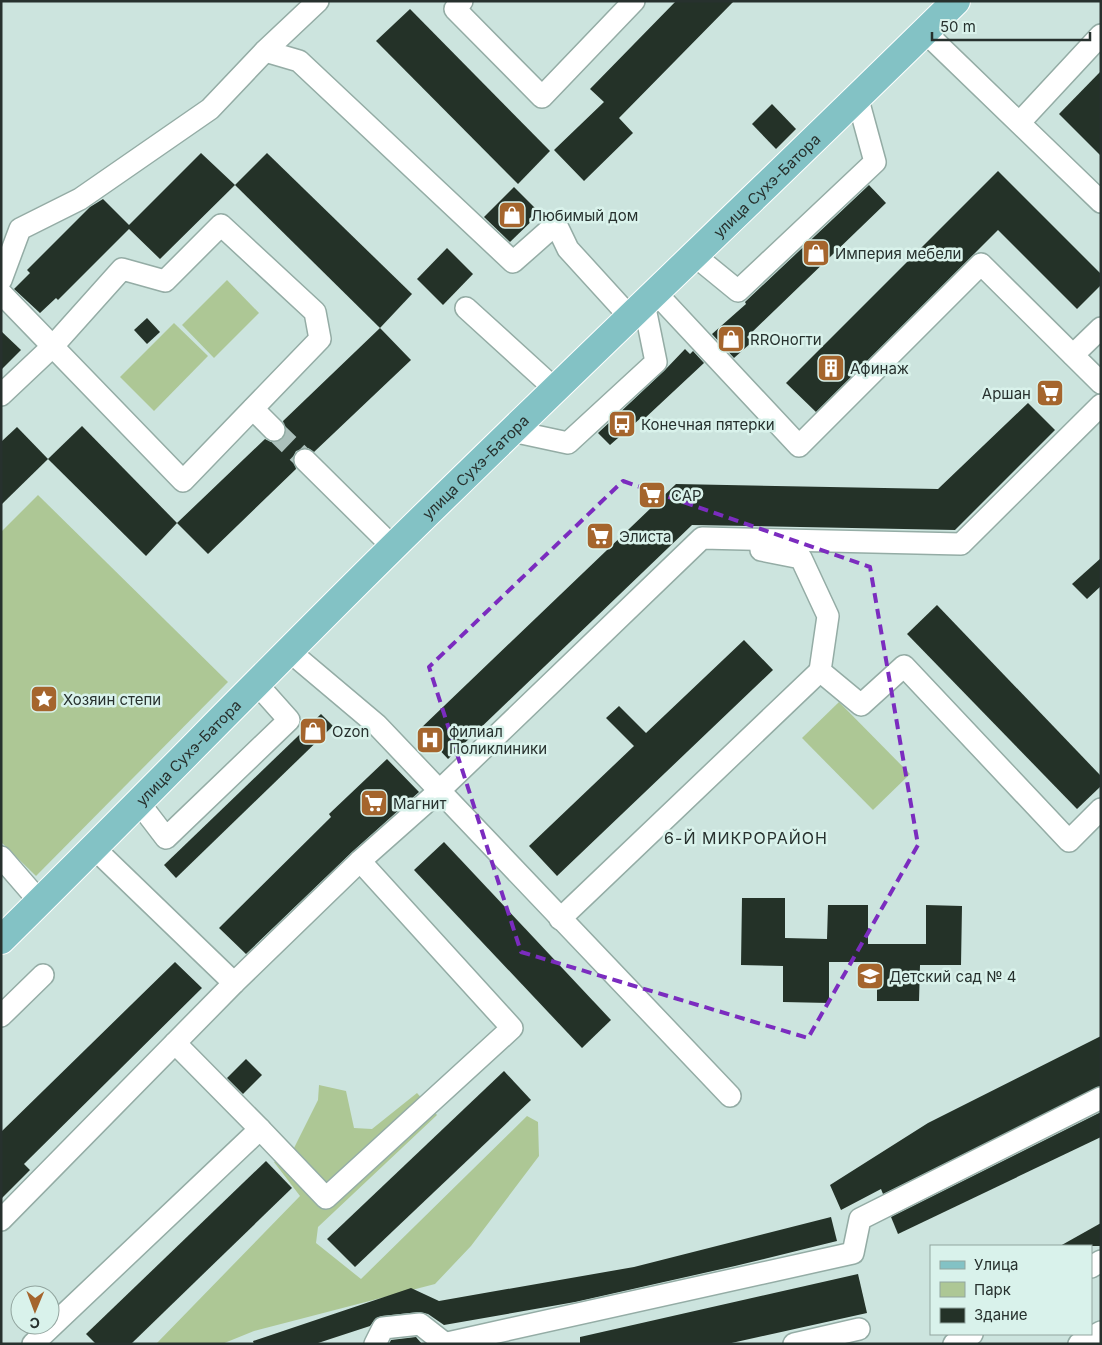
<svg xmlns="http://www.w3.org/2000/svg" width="1102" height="1345" viewBox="0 0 1102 1345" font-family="Inter,sans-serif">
  <rect width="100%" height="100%" fill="#cce4de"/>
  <g fill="#adc795">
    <path d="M227,280L259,313L214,358L182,325Z"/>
    <path d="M174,323L208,356L154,411L120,377Z"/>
    <path d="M38,495L228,682L36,876L1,842V532Z"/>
    <path d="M839,702L910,774L873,810L802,738Z"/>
    <path d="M319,1085L346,1091L354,1128L372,1129L417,1093L437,1115L318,1227L316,1243L361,1279L527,1116L538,1122L539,1156L471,1246L435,1284L254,1331L222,1344H156L300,1196L274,1162L293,1150L318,1100Z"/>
  </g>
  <g fill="#243228">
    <path d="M676,1H734L619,118L633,133L584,181L554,150L604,102L590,89Z"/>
    <path d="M410,9L550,151L518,184L376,41Z"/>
    <path d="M1101,71V156L1059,114Z"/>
    <path d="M772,104L796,129L776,149L752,124Z"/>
    <path d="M201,153L235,185L160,259L129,229L58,300L56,298L40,313L14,289L30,273L27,270L90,207L103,199L129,225Z"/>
    <path d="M267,153L412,294L380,328L235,185Z"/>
    <path d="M998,171L1101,274V285L1077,309L998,230L816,412L786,383Z"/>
    <path d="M869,185L886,203L747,337L752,342L734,358L712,334L746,304L745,302Z"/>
    <path d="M514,187L540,213L510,242L484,217Z"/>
    <path d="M447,248L473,274L443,305L417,279Z"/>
    <path d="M147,318L160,332L147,344L134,330Z"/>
    <path d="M380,328L411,360L314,452L308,448L296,451L293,457L296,469L208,554L177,523L265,439L271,442L282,439L286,433L283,421Z"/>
    <path d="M1,331L21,350L1,370Z"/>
    <path d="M685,349L690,354L693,351L704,363L644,419L642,417L610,445L598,433L664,371Z"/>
    <path d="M1028,403L1055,430L955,530L692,525L448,759L420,729L676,484L938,489Z"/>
    <path d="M82,426L177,523L146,556L48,459Z"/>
    <path d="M17,427L48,459L1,505V442Z"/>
    <path d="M1101,558V586L1087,599L1072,584Z"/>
    <path d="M937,605L1101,776V786L1077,809L907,634Z"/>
    <path d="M744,640L773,670L557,876L529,846L634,746L606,718L619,706L646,733Z"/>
    <path d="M321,714L333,726L176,878L164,865Z"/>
    <path d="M387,759L419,792L352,852L246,954L219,928L331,817L329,814Z"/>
    <path d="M444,842L611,1020L582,1048L414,870Z"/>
    <path d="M742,898H785V938L827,939L828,905H868V944H926V905L962,906L961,965H920L919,1001H877V962H829V1003L783,1002V966L741,965Z"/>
    <path d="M175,962L202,988L24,1164L30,1170L1,1199V1132Z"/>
    <path d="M1101,1036V1086L883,1194L881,1189L841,1210L830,1185L928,1123Z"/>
    <path d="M246,1059L262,1075L243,1094L227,1078Z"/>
    <path d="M504,1071L531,1100L355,1267L327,1239Z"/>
    <path d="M1101,1112V1137L898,1234L891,1217Z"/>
    <path d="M266,1161L292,1188L131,1344H96L86,1334Z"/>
    <path d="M831,1217L837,1241L735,1266L575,1302L444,1325L428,1314L419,1312L382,1316L376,1318L370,1326L315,1344H254L253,1341L411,1288L439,1301L634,1267Z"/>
    <path d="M1101,1223V1246H1060Z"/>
    <path d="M858,1274L867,1313L727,1344H580V1337Z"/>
    <path d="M416,1337L422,1344H389L391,1340Z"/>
  </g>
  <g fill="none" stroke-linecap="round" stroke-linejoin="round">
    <path stroke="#abc0bb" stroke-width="21" stroke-dasharray="21 11" stroke-linecap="butt" d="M274,430L305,460"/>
    <g stroke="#94aca5" stroke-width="24">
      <g id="minor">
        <path d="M462,1L455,9L542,97L634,1"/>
        <path d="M925,32L1101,202"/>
        <path d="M265,51L299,61L513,262L556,224L568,249L630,317"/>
        <path d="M1020,122L1101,35"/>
        <path d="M694,255L738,291L875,162L857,96"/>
        <path d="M1,280L20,229L80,199L210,109L265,51L318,1"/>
        <path d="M655,292L799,446L981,264L1101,383"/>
        <path d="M1,293L183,481L320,339L315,312L221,225L165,281L122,269L53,346L1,395"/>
        <path d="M466,308L555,389"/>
        <path d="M1073,355L1101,328"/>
        <path d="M253,409L274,430"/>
        <path d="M512,431L568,443L656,362L644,303"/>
        <path d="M305,460L393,547"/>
        <path d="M761,550L801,558L828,616L820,671L861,705L904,666L1069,841L1101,809"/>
        <path d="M288,650L377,725L730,1096"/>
        <path d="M140,804L166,838L289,720L256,683"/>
        <path d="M95,849L234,983"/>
        <path d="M1,857L40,902"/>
        <path d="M560,919L820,671"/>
        <path d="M1,1016L43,975"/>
        <path d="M175,1043L260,1129"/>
        <path d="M1,1220L234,983L360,861L439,791L702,538L961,544L1101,405"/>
        <path d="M1091,1267L1101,1261"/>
        <path d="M33,1344L260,1129L326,1198L512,1028L360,861"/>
        <path d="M375,1344L383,1328L420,1324L443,1342"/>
        <path d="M443,1344L853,1253L860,1219L1101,1098"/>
        <path d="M794,1344L859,1329"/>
        <path d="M954,1344L972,1334"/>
        <path d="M1079,1344L1101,1332"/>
      </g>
    </g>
    <g stroke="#fff" stroke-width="30">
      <g id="major">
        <path id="s1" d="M1,940C132,811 260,678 391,549C578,365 769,185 956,1"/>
      </g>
    </g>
    <use href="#minor" stroke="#fff" stroke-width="21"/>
    <use href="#major" stroke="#83c2c5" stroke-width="28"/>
  </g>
  <path fill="none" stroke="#7b2cbf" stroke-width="4" stroke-dasharray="10 6" stroke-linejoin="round" d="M623,481L870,567L918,845L808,1038L521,952L429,667Z"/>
  <defs>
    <g id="shop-square" transform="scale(1.4375)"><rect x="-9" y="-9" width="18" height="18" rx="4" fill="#a5652d" stroke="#d9f2eb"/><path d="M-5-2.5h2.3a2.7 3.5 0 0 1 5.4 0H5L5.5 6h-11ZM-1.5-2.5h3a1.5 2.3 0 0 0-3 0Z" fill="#fff"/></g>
    <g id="building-square" transform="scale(1.4375)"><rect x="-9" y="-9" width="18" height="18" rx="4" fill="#a5652d" stroke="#d9f2eb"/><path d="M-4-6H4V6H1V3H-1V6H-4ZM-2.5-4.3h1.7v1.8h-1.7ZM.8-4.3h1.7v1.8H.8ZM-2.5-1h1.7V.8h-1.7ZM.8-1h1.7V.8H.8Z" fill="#fff"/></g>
    <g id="supermarket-square" transform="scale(1.4375)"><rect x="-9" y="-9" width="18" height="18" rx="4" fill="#a5652d" stroke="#d9f2eb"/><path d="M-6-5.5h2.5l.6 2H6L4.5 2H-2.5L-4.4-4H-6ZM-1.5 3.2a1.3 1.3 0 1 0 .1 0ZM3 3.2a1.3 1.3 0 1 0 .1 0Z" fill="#fff"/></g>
    <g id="bus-square" transform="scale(1.4375)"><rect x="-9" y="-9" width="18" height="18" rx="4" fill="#a5652d" stroke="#d9f2eb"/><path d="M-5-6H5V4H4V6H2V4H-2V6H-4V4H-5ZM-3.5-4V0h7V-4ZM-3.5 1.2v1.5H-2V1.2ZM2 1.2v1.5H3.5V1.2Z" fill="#fff"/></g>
    <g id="sight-square" transform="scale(1.4375)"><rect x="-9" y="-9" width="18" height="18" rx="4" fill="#a5652d" stroke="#d9f2eb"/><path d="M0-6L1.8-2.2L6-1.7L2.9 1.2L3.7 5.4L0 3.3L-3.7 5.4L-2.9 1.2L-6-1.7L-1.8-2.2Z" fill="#fff"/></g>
    <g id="hospital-square" transform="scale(1.4375)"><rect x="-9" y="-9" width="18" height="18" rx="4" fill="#a5652d" stroke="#d9f2eb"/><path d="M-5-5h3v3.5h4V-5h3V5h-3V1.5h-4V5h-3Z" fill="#fff"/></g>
    <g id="school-square" transform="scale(1.4375)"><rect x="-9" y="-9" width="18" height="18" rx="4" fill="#a5652d" stroke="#d9f2eb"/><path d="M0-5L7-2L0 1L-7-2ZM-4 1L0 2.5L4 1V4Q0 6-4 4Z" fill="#fff"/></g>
  </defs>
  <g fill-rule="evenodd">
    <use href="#shop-square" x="512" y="215"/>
    <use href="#shop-square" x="816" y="253"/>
    <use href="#shop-square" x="731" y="339"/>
    <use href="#building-square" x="831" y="368"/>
    <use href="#supermarket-square" x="1050" y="393"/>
    <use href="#bus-square" x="622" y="424"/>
    <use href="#supermarket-square" x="652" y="495"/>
    <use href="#supermarket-square" x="600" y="536"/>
    <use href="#sight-square" x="44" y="699"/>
    <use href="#shop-square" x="313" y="731"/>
    <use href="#hospital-square" x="430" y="740"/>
    <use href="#supermarket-square" x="374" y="803"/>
    <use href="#school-square" x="870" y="976"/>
  </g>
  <g text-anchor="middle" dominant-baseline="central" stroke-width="5" stroke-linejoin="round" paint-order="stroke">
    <g font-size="15" fill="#27312e" stroke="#d9f2eb">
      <text stroke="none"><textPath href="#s1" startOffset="1075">улица Сухэ-Батора</textPath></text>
      <text stroke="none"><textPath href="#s1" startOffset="670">улица Сухэ-Батора</textPath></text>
      <text stroke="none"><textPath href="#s1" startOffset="265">улица Сухэ-Батора</textPath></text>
    </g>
    <g font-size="15" fill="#27312e" stroke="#d9f2eb" text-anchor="start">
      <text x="531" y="215">Любимый дом</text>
      <text x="835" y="253">Империя мебели</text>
      <text x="750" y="339">RROногти</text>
      <text x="850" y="368">Афинаж</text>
      <text x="1031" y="393" text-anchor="end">Аршан</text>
      <text x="641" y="424">Конечная пятерки</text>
      <text x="671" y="495">САР</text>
      <text x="619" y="536">Элиста</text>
      <text x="63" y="699">Хозяин степи</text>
      <text x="332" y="731">Ozon</text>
      <text x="449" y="731">филиал<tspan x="449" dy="17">Поликлиники</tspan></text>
      <text x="393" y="803">Магнит</text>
      <text x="889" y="976">Детский сад № 4</text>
    </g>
    <g font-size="16" letter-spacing="1" fill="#27312e" stroke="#d9f2eb">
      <text x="746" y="838">6-Й МИКРОРАЙОН</text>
    </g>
  </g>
  <rect width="1102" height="1345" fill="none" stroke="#27312e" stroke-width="5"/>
  <rect x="930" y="1245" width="162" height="90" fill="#d9f2eb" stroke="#92a59f"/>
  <rect x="940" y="1261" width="25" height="8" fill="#83c2c5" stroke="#92a59f"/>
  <text x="974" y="1270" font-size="15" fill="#27312e">Улица</text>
  <rect x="940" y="1282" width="25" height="15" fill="#adc795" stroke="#92a59f"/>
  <text x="974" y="1295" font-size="15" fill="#27312e">Парк</text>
  <rect x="940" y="1308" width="25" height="15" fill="#243228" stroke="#92a59f"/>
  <text x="974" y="1320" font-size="15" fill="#27312e">Здание</text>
  <g transform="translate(35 1310) rotate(181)"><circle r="24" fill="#d9f2eb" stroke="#92a59f"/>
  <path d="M0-4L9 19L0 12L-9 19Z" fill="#a5652d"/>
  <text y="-8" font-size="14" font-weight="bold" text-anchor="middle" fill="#27312e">С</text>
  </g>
  <path d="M932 32v8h158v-8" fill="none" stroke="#27312e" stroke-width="2.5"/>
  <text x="940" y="32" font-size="15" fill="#27312e" stroke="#d9f2eb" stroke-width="4" paint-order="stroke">50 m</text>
</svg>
